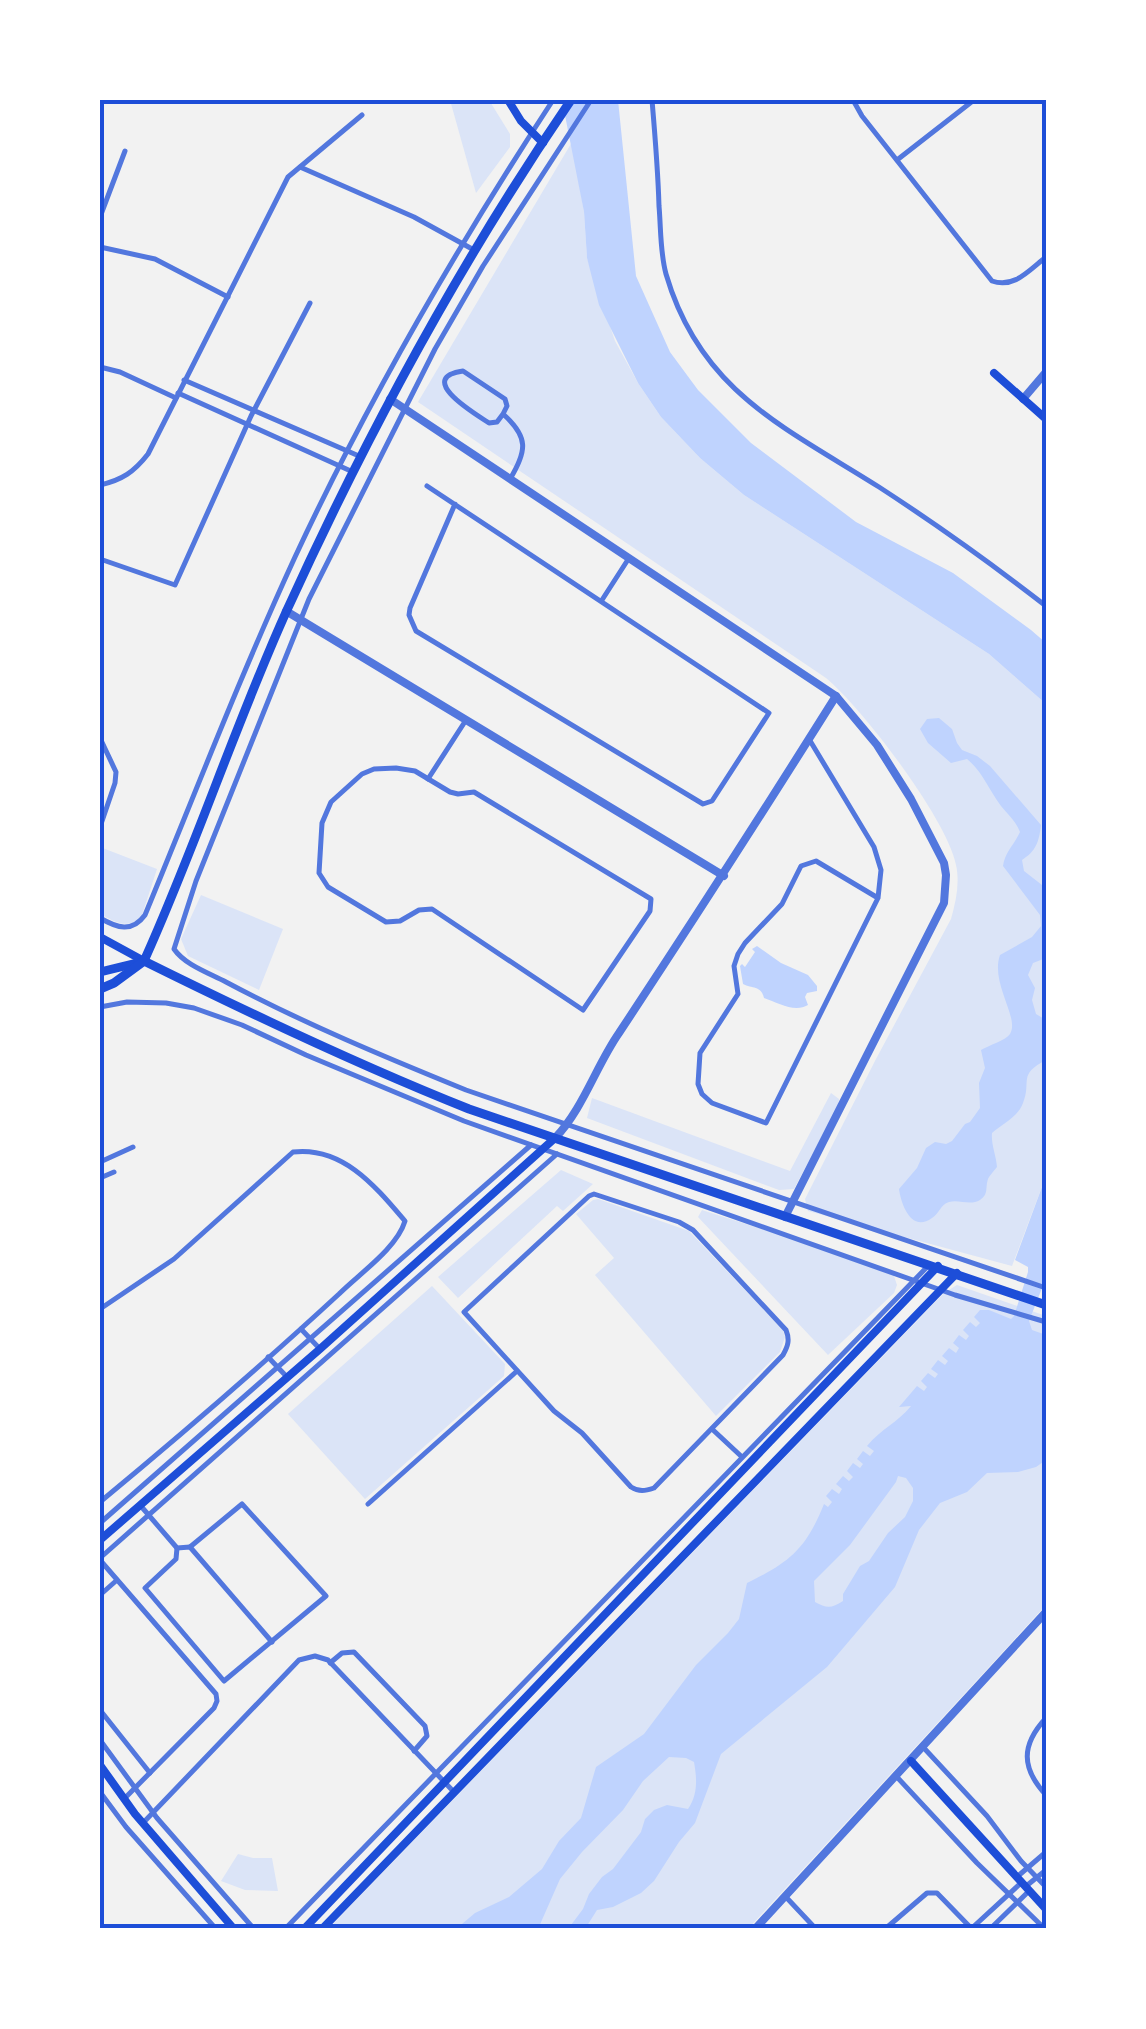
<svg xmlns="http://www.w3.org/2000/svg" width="1146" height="2029" viewBox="0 0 1146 2029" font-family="Quicksand,sans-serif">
  <rect width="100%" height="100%" fill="#f2f2f2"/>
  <g fill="#dbe4f7">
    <path d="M450,100H489L510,134V147L476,193Z"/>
    <path d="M572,142L584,212L587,258L615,341L638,383L661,417L700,458L744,495L989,654L1046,704V1176L1012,1266L808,1211L805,1199L876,1059L951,919C956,901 960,883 956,865C947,819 863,709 826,678L418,402Z"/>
    <path d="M100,847L157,869L141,918C128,930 113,921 100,914Z"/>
    <path d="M201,895L283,929L259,990L188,956L181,939Z"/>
    <path d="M831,1093L839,1099L838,1106L794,1189L779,1190L587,1118L592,1098L790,1171Z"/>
    <path d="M561,1170L593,1184L563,1211L557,1206L458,1298L438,1277Z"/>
    <path d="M598,1199L689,1231L783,1330L785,1337L780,1352L716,1416L595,1275L614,1258L576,1214L593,1200Z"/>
    <path d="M702,1210L885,1268L894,1276L897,1285L894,1293L828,1355L698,1217Z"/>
    <path d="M957,1285L1046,1316V1605L748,1929H328L944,1293Z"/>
    <path d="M432,1286L505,1364L504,1376L365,1499L288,1414Z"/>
    <path d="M238,1854L253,1858H272L278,1891L245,1890L221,1881Z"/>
  </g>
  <g fill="#bfd3fe" fill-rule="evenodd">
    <path d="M562,100H618L636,276L670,352L698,390L751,443L856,522L953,573L1031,630L1046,643V704L989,654L744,495L700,458L661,417L638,383L599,305L587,258L584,212Z"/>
    <path d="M939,718L952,729L957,743L962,750L977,756L990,766L1041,825C1039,842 1036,851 1022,860L1024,871L1042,885L1046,894V958L1033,963L1028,975L1035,988L1032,1000L1036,1014L1046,1020V1060C1017,1075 1032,1081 1023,1103C1018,1117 1003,1123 992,1133C991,1145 996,1154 997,1167C996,1168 988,1178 988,1179C985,1188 989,1194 980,1200C970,1206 959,1199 949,1202C940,1205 940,1213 932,1218C911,1233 901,1204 899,1189L917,1168L926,1148L935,1142L946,1144L952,1141L965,1124L970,1122L980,1108L979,1083L985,1068L981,1050C989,1045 1005,1041 1010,1034C1020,1018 990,983 1000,955L1032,937L1041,926L1040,915L1003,866C1005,852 1014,845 1020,832C1015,820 1009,816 1001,806C989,790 982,771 967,759L951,763L928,743L920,729L927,719Z"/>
    <path d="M757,946L781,963L808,975L817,986V991L807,993L805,997L808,1005C795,1013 778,1003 764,998C761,985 752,989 743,984L740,966L742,964L745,967L755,952L752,949Z"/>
    <path d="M1046,1176V1278L1029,1321L1032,1330L1046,1335V1460L1036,1467L1018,1472L987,1473L967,1492L940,1503L919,1530L895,1587L827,1667L721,1754L695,1823L679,1842L654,1881L641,1893L613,1907L597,1910L585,1929H568L583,1909L589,1894L602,1877L613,1869L641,1832L645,1819L654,1810L667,1805L688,1809C698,1794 697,1779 694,1762L686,1758L669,1757L643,1781L623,1810L582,1852L560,1879L538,1929H456L475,1913L509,1897L542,1869L559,1841L581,1818L596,1767L644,1734L696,1665L728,1633L739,1619L747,1583C790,1562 806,1549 824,1504L828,1507L832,1502L826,1496L832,1489L839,1494L842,1489L836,1484L843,1476L849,1481L853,1477L847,1471L853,1463L860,1468L863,1464L857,1459L863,1451L870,1456L874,1451L867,1446C881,1429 897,1423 911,1406L899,1407L917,1386L924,1391L927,1387L921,1381L928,1373L935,1378L938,1374L931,1369L938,1360L945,1365L948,1361L942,1356L949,1348L956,1353L959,1348L953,1343L959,1335L966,1340L969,1336L963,1330L970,1322L976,1327L980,1323L974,1317L980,1310H989L1011,1319L1014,1316L1028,1272V1267L1015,1260ZM898,1476L906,1478L913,1488V1501L905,1517L888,1533L869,1561L860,1566L843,1594V1601C832,1608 827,1609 815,1602L814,1581L850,1545L896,1482Z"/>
  </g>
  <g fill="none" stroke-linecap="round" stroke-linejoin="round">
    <g stroke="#5277de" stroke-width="5">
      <path d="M591,100L483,266L435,349L309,599L196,881L174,949C185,965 209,973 226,982C303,1023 385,1057 466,1090L1046,1288"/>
      <path d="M652,100C655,135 658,171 659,206C661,229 660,252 666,274C700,391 784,427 879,487C936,524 992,564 1046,606"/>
      <path d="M853,100L862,116L992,281C1014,289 1029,270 1046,257"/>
      <path d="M897,160L974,100"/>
      <path d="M300,167L414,217L474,250"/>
      <path d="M100,217L125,151"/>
      <path d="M100,247L155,259L228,297"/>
      <path d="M100,367L120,372L176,398"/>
      <path d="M184,380L359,456"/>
      <path d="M178,393L353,472"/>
      <path d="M503,414L497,422L489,423C477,415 414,378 463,371L505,399L507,406L503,414C529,437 527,451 510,479"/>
      <path d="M100,485C122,480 134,472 148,454L288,177L362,115"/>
      <path d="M427,486L769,713L712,801L703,804L416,631L409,615L410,608L455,504"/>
      <path d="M100,559L175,585L251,416L310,303"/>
      <path d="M602,600L629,558"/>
      <path d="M100,738L116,772L115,783L100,827"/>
      <path d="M809,739L874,847L881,870L878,898L766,1123L712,1103L702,1094L698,1084L700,1053L738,994L734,966L738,954L745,943L782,904L801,866L816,861L878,898"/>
      <path d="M396,768L415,771L450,792L458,794L474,792L651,899L650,911L583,1010L432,909L419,910L400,921L386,922L328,887L319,873L322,823L331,802L362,774L374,769Z"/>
      <path d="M428,779L466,720"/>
      <path d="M100,918C117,928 132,933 145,915C194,796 241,674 295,557C369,398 457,247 553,100"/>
      <path d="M100,1007L127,1002L166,1003L194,1008L242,1025L306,1055L464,1121L955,1295L1046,1322"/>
      <path d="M100,1162L133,1147"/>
      <path d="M100,1178L114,1172"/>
      <path d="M594,1194L679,1222L693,1230L786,1330C790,1340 788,1346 783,1355L654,1488C645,1491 639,1492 631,1487L582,1433L554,1411L464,1312L589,1196Z"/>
      <path d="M100,1309L174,1259L293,1152C343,1146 376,1187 405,1221C397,1248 359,1274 339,1294C261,1366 181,1435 100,1502"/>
      <path d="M301,1329L320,1349"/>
      <path d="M268,1357L287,1377"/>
      <path d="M712,1429L742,1457"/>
      <path d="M368,1504L517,1371"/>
      <path d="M140,1505L177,1548L190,1547L272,1642"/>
      <path d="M100,1523L531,1145"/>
      <path d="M177,1548L176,1559L145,1588L224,1681L326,1596L242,1504L190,1547"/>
      <path d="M100,1558L557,1154"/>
      <path d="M100,1560L216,1694L217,1701L214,1708L125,1798"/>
      <path d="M100,1595L117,1580"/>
      <path d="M330,1663L342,1653L354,1652L425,1726L427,1736L414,1751"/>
      <path d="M100,1710L150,1773"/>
      <path d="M1046,1718C1021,1745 1021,1768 1046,1795"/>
      <path d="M100,1740L157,1818L254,1929"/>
      <path d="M923,1747L987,1816L1021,1861L1046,1887"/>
      <path d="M896,1776L977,1863L1045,1929"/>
      <path d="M100,1792L126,1827L216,1929"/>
      <path d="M143,1823L299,1660L315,1656L328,1660L453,1791"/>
      <path d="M1018,1876L1046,1852"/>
      <path d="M1025,1887L1046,1870"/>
      <path d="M785,1896L816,1929"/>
      <path d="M972,1928L1021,1883"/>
      <path d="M285,1929L928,1266"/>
      <path d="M885,1929L927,1893H937L972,1929"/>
      <path d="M990,1929L1029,1891"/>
    </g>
    <g stroke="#5277de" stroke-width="8">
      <path d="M390,399L836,696L877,745L911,799L944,863L946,875L944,903L785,1217"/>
      <path d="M1023,399L1046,372"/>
      <path d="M286,611L724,876"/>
      <path d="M555,1138C583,1109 596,1066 619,1033C693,921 765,809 836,696"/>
      <path d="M755,1929L1046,1612"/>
    </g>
    <g stroke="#1d4ed8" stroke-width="8">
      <path d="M508,100L521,121L543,143"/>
      <path d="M994,373L1046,419"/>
      <path d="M100,937L144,961"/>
      <path d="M100,1540L320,1349L555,1138"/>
      <path d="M911,1761L1046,1909"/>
      <path d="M100,1765L135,1814L234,1929"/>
      <path d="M304,1929L938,1266"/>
      <path d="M322,1929L957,1273"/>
    </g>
    <g stroke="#1d4ed8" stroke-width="9">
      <path d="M144,961C251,1014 358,1065 469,1109L1046,1305"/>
      <path d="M100,972L141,962"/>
      <path d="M100,989L114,983L144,961C196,846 235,725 287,610C368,432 461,261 571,100"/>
    </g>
  </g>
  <rect width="1146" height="2029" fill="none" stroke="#ffffff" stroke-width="205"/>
  <rect x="102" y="102" width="942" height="1824" fill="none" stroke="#1d4ed8" stroke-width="4"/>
</svg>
